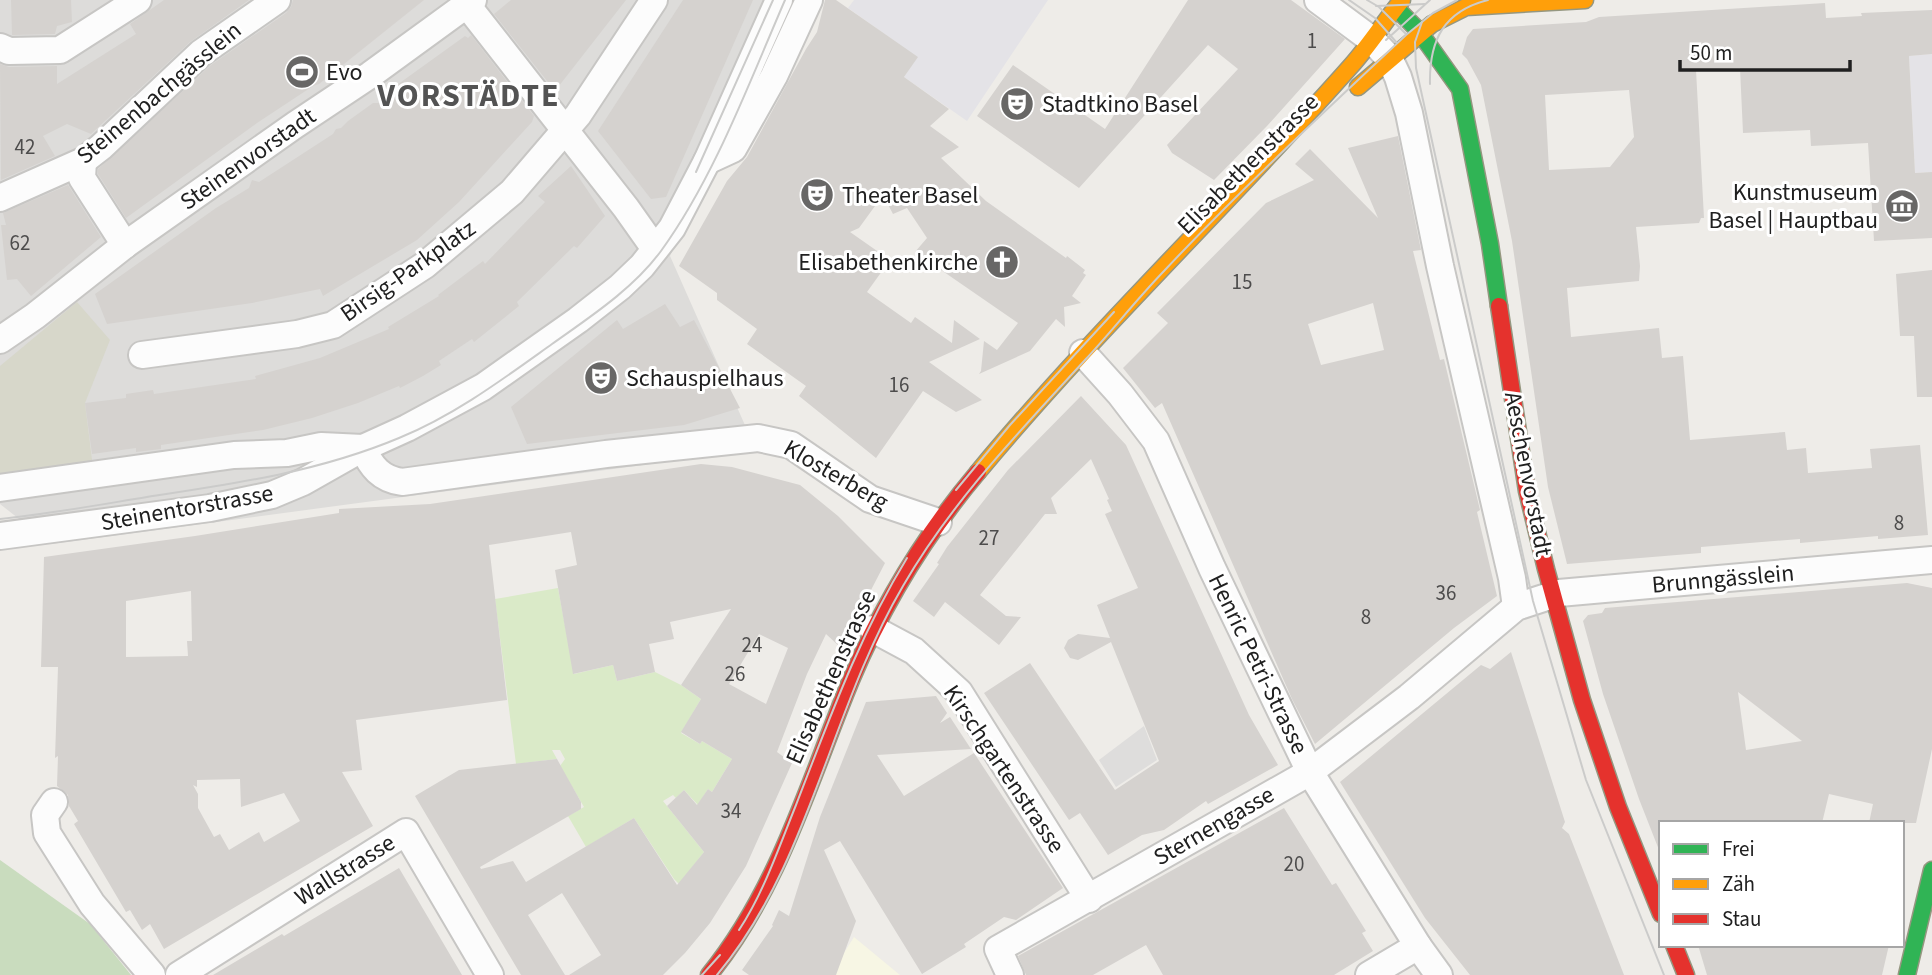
<svg xmlns="http://www.w3.org/2000/svg" width="1932" height="975" viewBox="0 0 1932 975" font-family="'Source Sans 3',sans-serif">
  <rect width="100%" height="100%" fill="#eeece8"/>
  <path fill="#dddcda" d="M0,0H787L670,256L756,450L51,544L0,504Z"/>
  <path fill="#f7f6e4" d="M854,937L900,975H830Z"/>
  <path fill="#d7d7ca" d="M77,302L110,340L85,403L93,468L0,483V366Z"/>
  <path fill="#daeac8" d="M558,588L574,674L613,665L617,681L655,672L681,685L701,699L681,733L700,744L702,741L732,759L712,792L708,789L698,805L684,790L676,798L673,795L663,801L704,852L679,884L674,879L634,818L586,847L568,816L584,807L560,766L565,759L560,750H552L557,759L516,764L495,599Z"/>
  <path fill="#c9dcbe" d="M0,860L90,924L131,975H0Z"/>
  <path fill="#dedddc" d="M1144,726L1157,760L1116,787L1099,760Z"/>
  <g fill="#e4e3e7">
    <path d="M854,0H1048L967,121L904,77L917,57L848,8Z"/>
    <path d="M1932,54V172L1915,173L1909,56Z"/>
  </g>
  <g fill="#d5d2cf" fill-rule="evenodd">
    <path d="M11,0H71L72,22L57,26L55,34L12,35Z"/>
    <path d="M164,0H249L190,42L91,134L67,124L43,136L55,156L1,180L0,64L9,67L57,66V84L136,34L130,24Z"/>
    <path d="M293,0H424L319,84L313,86L257,123L126,218L98,174V169L211,65L286,13L291,7Z"/>
    <path d="M511,0H626L555,91L494,14Z"/>
    <path d="M683,0H753L666,197L651,199L598,131Z"/>
    <path d="M825,0H836L918,57L904,77L949,109L930,126L959,147L941,158L986,201L1066,258L1067,256L1085,270L1083,273L1086,275L1072,296L1081,303L1064,307L1065,327L1056,319L1030,351L979,374L981,371L984,341L997,350L1018,323L915,252L927,238L907,208L893,214L883,195L859,228L850,232L890,260L867,292L911,323L915,317L952,343L954,320L980,339L929,362L982,400L956,412L923,391L876,458L799,396L806,386L747,344L757,329L717,300V293L679,266L727,181L747,157L806,49L817,32Z"/>
    <path d="M1188,0H1291L1345,39L1267,126L1214,180L1172,153L1167,145L1238,69L1208,45L1079,188L977,116L1013,65L1105,129Z"/>
    <path d="M1825,3L1826,18L1862,16L1861,13L1932,10V54L1909,56L1915,173L1932,172V238L1874,241L1868,143L1811,146L1810,130L1743,133L1740,68L1696,70L1704,218H1701L1699,223L1636,227L1640,266L1639,281L1567,288L1571,337L1659,328L1662,358L1683,356L1690,440L1785,432L1787,450L1806,448L1808,473L1872,468L1870,449L1920,445L1928,535L1878,539V536L1800,543V539L1701,547V553L1567,564L1548,487L1512,241L1481,85L1467,59L1462,54L1467,37L1473,29L1586,22L1599,17ZM1629,90L1634,137L1610,167L1549,170L1545,95Z"/>
    <path d="M471,35L534,116L532,122L459,202L417,240L323,296L320,289L252,303L107,324L95,294L216,208L249,188L252,180L259,182L333,134L336,129L341,128L348,121L373,103H380L383,95L465,36L468,38Z"/>
    <path d="M1398,136L1421,250L1413,251L1440,360L1444,359L1480,510L1477,512L1497,596L1454,628L1315,744L1292,699L1162,403L1155,408L1123,368L1168,323L1157,313L1266,203L1314,180L1295,164L1310,149L1378,218L1348,148ZM1373,303L1384,350L1321,365L1308,324Z"/>
    <path d="M571,166L605,216L577,248L574,246L517,302L519,306L474,342L472,339L439,361L441,365L423,376L400,388L399,386L358,403L312,418L263,430L161,445V449L136,452V448L92,454L85,403L126,398V394L153,390L154,394L256,379L255,376L320,358L389,329L388,327L439,296L438,295L483,261L485,264L545,202L538,196Z"/>
    <path d="M68,185L101,237L31,296L17,279L7,280L1,225H6L3,213Z"/>
    <path d="M1932,270V397H1917L1914,336H1900L1896,274Z"/>
    <path d="M665,304L680,327L694,320L740,408L684,425L527,444L511,407L617,320L623,329Z"/>
    <path d="M1081,396L1126,445L1249,715L1278,765L1208,804L1206,801L1164,830L1142,835L1108,855L1080,813L1069,820L984,693L1030,663L1115,790L1159,761L1111,642L1078,660L1070,658L1064,648L1068,640L1078,634L1110,638L1097,605L1138,588L1105,514L1112,511L1107,500L1109,499L1091,459L1051,498L1057,514H1045L980,595L1006,616L1021,617L999,645L945,602L934,617L913,601L939,564L937,563L947,547L1008,470Z"/>
    <path d="M701,464L732,467L800,485L838,516L885,563L841,648L826,634L807,674L777,752L792,763L746,866L710,923L685,953L663,975H569L601,955L562,893L528,915L565,975H521L415,796L459,770L557,759L581,802V809L480,867L481,869L513,861L526,882L634,818L677,885L704,852L667,806L684,790L697,805L708,789L712,792L732,759L702,741L700,744L681,732L701,699L681,685L731,609L670,622L674,639L649,644L655,672L617,681L613,665L573,674L555,570L577,565L571,532L489,545L507,700L356,720L362,770L342,772L373,826L164,949L150,924L142,930L130,910L126,912L74,824L78,821L69,806L68,795L57,786L58,756L55,758L58,667H41L44,557L195,536L339,513V509L430,504ZM191,591L192,641H187L188,656L126,657V601ZM759,634L788,648L766,704L729,684ZM240,779L241,807L284,793L300,821L264,842L259,832L229,850L220,834L214,837L198,808V794L193,785L197,787V780Z"/>
    <path d="M1907,583L1932,588V749L1916,823H1869L1873,804L1829,794L1822,823H1661V855L1639,799L1603,694L1583,621L1588,615L1602,613L1605,608ZM1738,692L1802,741L1746,750Z"/>
    <path d="M1511,652L1565,822L1562,828L1569,834L1624,975H1470L1425,918L1340,782L1481,665L1490,669Z"/>
    <path d="M936,696L947,713L940,723L950,717L971,749L877,755L904,796L974,753L1063,888L1016,920L1004,917L964,944L966,947L922,974L840,841L824,850L856,921L836,975H749L742,970L773,926L772,925L779,910L789,916L820,817L866,702Z"/>
    <path d="M1284,808L1332,885L1336,883L1366,931L1362,933L1373,951L1334,975H1163L1146,945L1093,975H1026L1018,956Z"/>
    <path d="M399,868L462,975H213L282,934L284,936Z"/>
    <path d="M1698,945H1889L1882,975H1707Z"/>
  </g>
  <g fill="none" stroke-linecap="round" stroke-linejoin="round">
    <g stroke="#c7c6c4" stroke-width="30">
      <g id="street">
        <path d="M1318,0L1372,40L1389,58L1398,77L1409,113L1440,266L1512,578L1516,607"/>
        <path d="M467,5L626,208L655,249"/>
        <path d="M0,47L9,51L60,50L138,0"/>
        <path d="M83,161L82,178L125,245"/>
        <path d="M707,161L733,149L774,76L809,0"/>
        <path d="M0,198L83,161L101,147L201,53L277,0"/>
        <path d="M0,340L35,316L125,245L295,125L370,75L473,0"/>
        <path d="M1083,353L1120,394L1156,441L1212,568L1310,772L1418,946L1439,975"/>
        <path d="M142,355L297,334L333,325L425,265L512,192L578,115L654,0"/>
        <path d="M363,448C371,467 381,479 402,482L606,454L758,438L791,445L870,499L938,522"/>
        <path d="M0,488L234,455L287,453L321,446L363,448"/>
        <path d="M0,536L210,508L272,495L303,482L363,448L407,428L483,387L578,320L620,287L642,266L672,228L707,161L779,0"/>
        <path d="M873,629L914,651L959,692L1089,899"/>
        <path d="M54,802L45,815L47,833L92,904L152,975"/>
        <path d="M179,975L406,832L490,975"/>
        <path d="M1010,975L998,949L1310,772L1409,697L1516,607L1559,593L1932,560"/>
        <path d="M1369,975L1418,946"/>
      </g>
    </g>
    <g stroke="#959780" stroke-width="19">
      <g id="fast">
        <path d="M1396,8L1418,30L1460,89L1490,244L1499,306"/>
        <path d="M1907,975L1932,870"/>
      </g>
    </g>
    <g stroke="#959780" stroke-width="19">
      <g id="slow">
        <path d="M1358,87L1432,24L1466,7L1585,0"/>
        <path d="M978,472C1095,331 1228,205 1350,67C1369,46 1384,22 1402,0"/>
      </g>
    </g>
    <g stroke="#959780" stroke-width="19">
      <g id="jam">
        <path d="M1499,306L1527,491L1546,569L1582,700L1618,807L1661,914"/>
        <path d="M1674,945L1686,975"/>
        <path d="M709,975C779,889 809,781 851,680C883,604 925,535 978,472"/>
      </g>
    </g>
    <use href="#street" stroke="#fcfcfc" stroke-width="26"/>
    <use href="#fast" stroke="#30b455" stroke-width="16"/>
    <use href="#slow" stroke="#ff9f0a" stroke-width="16"/>
    <use href="#jam" stroke="#e5322d" stroke-width="16"/>
    <g stroke="#cbcbca" stroke-width="2">
      <path d="M1349,0L1375,18L1397,43"/>
      <path d="M1367,0L1379,7L1406,34"/>
      <path d="M1376,6L1425,4"/>
      <path d="M1422,22L1415,42L1416,68L1533,601L1586,780L1664,975"/>
      <path d="M1386,40L1430,0"/>
      <path d="M1430,84C1429,40 1444,11 1488,0"/>
      <path d="M696,172L773,0"/>
      <path d="M956,490L1010,425L1114,312"/>
      <path d="M0,519C49,514 98,505 147,497C233,484 318,472 399,438C455,415 503,379 552,344C590,317 633,289 661,251C714,178 749,83 785,0"/>
      <path d="M739,930C764,892 779,847 796,805C829,720 859,636 907,558"/>
      <path d="M702,975L720,955"/>
      <path d="M717,975C810,864 830,710 903,586C952,501 1020,431 1085,360C1112,331 1136,300 1164,271C1241,189 1324,112 1406,35L1433,13L1457,0"/>
    </g>
  </g>
  <defs>
    <g id="stadium-disc" transform="scale(1.75)"><circle r="9.5" fill="#686766" stroke="#fff"/><path d="M0-5a6.5 5 0 1 0 0 10a6.5 5 0 1 0 0-10ZM-3.5-1.8h7v3.6h-7Z" fill="#fff"/></g>
    <g id="theatre-disc" transform="scale(1.75)"><circle r="9.5" fill="#686766" stroke="#fff"/><path d="M-5-5.5Q0-4 5-5.5V0Q5 5 0 6Q-5 5-5 0ZM-3.3-2.5H-1v1.5H-3.3ZM1-2.5H3.3v1.5H1ZM-2.8 1Q0 5.5 2.8 1Z" fill="#fff"/></g>
    <g id="museum-disc" transform="scale(1.75)"><circle r="9.5" fill="#686766" stroke="#fff"/><path d="M0-6L6-3V-2H-6V-3ZM-5-1h2V3h-2ZM-1-1h2V3h-2ZM3-1h2V3H3ZM-6 4H6V6H-6Z" fill="#fff"/></g>
    <g id="church-disc" transform="scale(1.75)"><circle r="9.5" fill="#686766" stroke="#fff"/><path d="M-1.2-6h2.4v3.5h3.3v2.4h-3.3V6h-2.4V-.1h-3.3v-2.4h3.3Z" fill="#fff"/></g>
  </defs>
  <g fill-rule="evenodd">
    <use href="#stadium-disc" x="302" y="72"/>
    <use href="#theatre-disc" x="1017" y="104"/>
    <use href="#theatre-disc" x="817" y="195"/>
    <use href="#museum-disc" x="1902" y="206"/>
    <use href="#church-disc" x="1002" y="262"/>
    <use href="#theatre-disc" x="601" y="378"/>
  </g>
  <g text-anchor="middle" dominant-baseline="central" stroke-width="6" stroke-linejoin="round" paint-order="stroke">
    <g font-size="21" fill="#4d4c4c">
      <text x="1312" y="41">1</text>
      <text x="25" y="147">42</text>
      <text x="20" y="243">62</text>
      <text x="1242" y="282">15</text>
      <text x="899" y="385">16</text>
      <text x="1899" y="523">8</text>
      <text x="989" y="538">27</text>
      <text x="1446" y="593">36</text>
      <text x="1366" y="617">8</text>
      <text x="752" y="645">24</text>
      <text x="735" y="674">26</text>
      <text x="731" y="811">34</text>
      <text x="1294" y="864">20</text>
    </g>
    <g font-size="24" fill="#202020" stroke="#fff" text-anchor="start">
      <text x="326" y="72">Evo</text>
      <text x="1042" y="104">Stadtkino Basel</text>
      <text x="1878" y="192" text-anchor="end">Kunstmuseum<tspan x="1878" dy="28">Basel | Hauptbau</tspan></text>
      <text x="842" y="195">Theater Basel</text>
      <text x="978" y="262" text-anchor="end">Elisabethenkirche</text>
      <text x="626" y="378">Schauspielhaus</text>
    </g>
    <g font-size="24" fill="#202020" stroke="#fff">
      <text transform="translate(159 93) rotate(-40)">Steinenbachgässlein</text>
      <text transform="translate(248 159) rotate(-35)">Steinenvorstadt</text>
      <text transform="translate(1248 164) rotate(-45)">Elisabethenstrasse</text>
      <text transform="translate(408 271) rotate(-35)">Birsig-Parkplatz</text>
      <text transform="translate(1528 474) rotate(79)">Aeschenvorstadt</text>
      <text transform="translate(836 475) rotate(30)">Klosterberg</text>
      <text transform="translate(187 508) rotate(-10)">Steinentorstrasse</text>
      <text transform="translate(1723 579) rotate(-5)">Brunngässlein</text>
      <text transform="translate(1258 664) rotate(64)">Henric Petri-Strasse</text>
      <text transform="translate(831 677) rotate(-66)">Elisabethenstrasse</text>
      <text transform="translate(1004 769) rotate(56)">Kirschgartenstrasse</text>
      <text transform="translate(1214 826) rotate(-30)">Sternengasse</text>
      <text transform="translate(345 870) rotate(-32)">Wallstrasse</text>
    </g>
    <g font-size="32" font-weight="bold" letter-spacing="2" fill="#535353" stroke="#fff">
      <text x="469" y="96">VORSTÄDTE</text>
    </g>
  </g>
  <rect x="1659" y="821" width="245" height="126" fill="#ffffff" stroke="#a6a6a6" stroke-width="2"/>
  <rect x="1673" y="844" width="35" height="10" fill="#30b455" stroke="#a6a6a6" stroke-width="2"/>
  <text x="1722" y="856" font-size="21" fill="#202020">Frei</text>
  <rect x="1673" y="879" width="35" height="10" fill="#ff9f0a" stroke="#a6a6a6" stroke-width="2"/>
  <text x="1722" y="891" font-size="21" fill="#202020">Zäh</text>
  <rect x="1673" y="914" width="35" height="10" fill="#e5322d" stroke="#a6a6a6" stroke-width="2"/>
  <text x="1722" y="926" font-size="21" fill="#202020">Stau</text>
  <path d="M1680 60v10h170v-10" fill="none" stroke="#202020" stroke-width="3.5"/>
  <text x="1690" y="60" font-size="21" fill="#202020" stroke="#ffffff" stroke-width="5" paint-order="stroke">50 m</text>
</svg>
